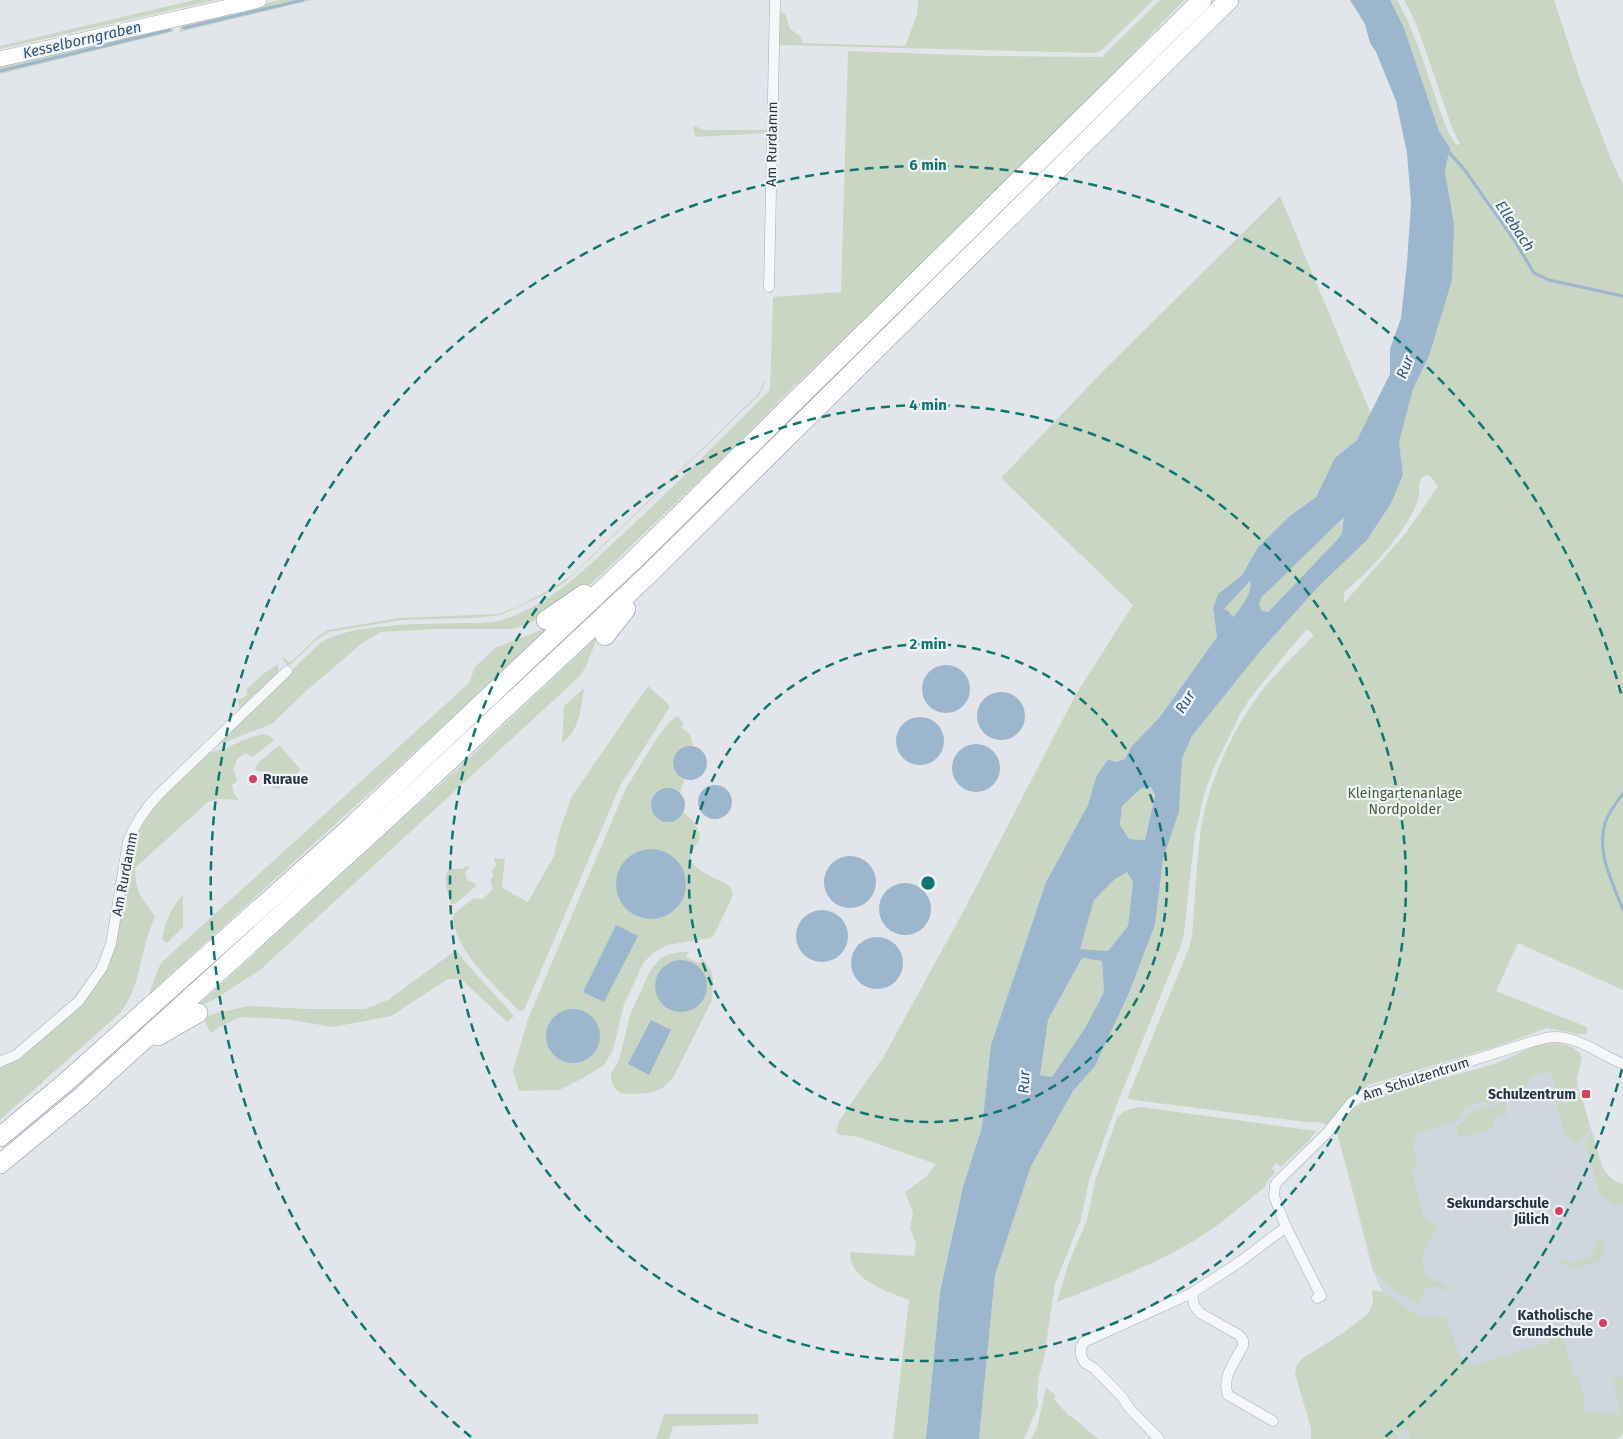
<svg xmlns="http://www.w3.org/2000/svg" width="1623" height="1439" viewBox="0 0 1623 1439" font-family="'Fira Sans',sans-serif">
  <rect width="100%" height="100%" fill="#e2e6eb"/>
  <path fill="#d0d6dd" d="M1550,1043L1567,1045L1578,1051L1582,1057L1577,1078V1083L1604,1171L1612,1180L1623,1184V1433L1617,1439H1327L1354,1342L1384,1296L1372,1269L1357,1208L1350,1114L1372,1098L1495,1064L1535,1046Z"/>
  <g fill="#c9d6c3" fill-rule="evenodd">
    <path d="M194,0H216L0,49V46Z"/>
    <path d="M280,0H312L180,32V27L183,23Z"/>
    <path d="M918,0H1153L1102,50L1095,53L781,45L778,42V12L785,13L790,29L800,36L803,43L905,46L917,15Z"/>
    <path d="M1160,0H1184L1116,71L913,273L784,396L734,447L601,575L575,597L553,611L526,625L511,629H436L381,632L362,643L305,692L272,724L222,743L218,742L320,643C351,623 423,624 460,623C474,623 489,624 502,620C551,605 587,567 624,533C674,487 721,438 770,390L773,297L841,292L848,51L989,56L1102,57Z"/>
    <path d="M1389,0H1397C1414,30 1424,64 1435,96C1441,113 1446,131 1456,145L1460,144L1452,128L1423,43L1414,19L1404,0H1554L1580,79L1611,159L1623,185V990L1518,943L1496,991L1587,1027V1034H1577L1547,1028L1504,1044L1368,1085L1330,1125L1318,1122H1306L1127,1099L1189,948L1192,935C1195,902 1196,869 1200,836C1205,792 1228,739 1253,703C1270,678 1293,657 1314,635L1307,629L1287,652L1249,700L1240,714L1213,770L1205,791L1195,834L1184,933L1181,945L1115,1109L1089,1181L1081,1219L1055,1284L1044,1358L1039,1376L1037,1394L1038,1406L1024,1439H979L995,1275L1031,1166L1073,1091L1095,1066L1129,993L1155,925L1163,859L1179,812L1182,759L1192,736L1262,649L1318,587L1367,540L1403,475L1399,442L1413,389L1429,356L1454,224L1445,171L1450,148L1439,131L1404,28ZM1429,475L1438,486L1406,533L1344,603V592C1371,570 1403,536 1417,503C1421,494 1417,485 1422,477Z"/>
    <path d="M169,26L175,31L0,74V64Z"/>
    <path d="M693,125L703,130H769V133L695,137Z"/>
    <path d="M1280,196L1371,414L1357,440L1335,458L1316,497L1291,515L1258,547L1242,575L1218,594L1213,608L1217,637L1159,718L1131,747L1125,759L1115,762L1108,759L1096,777L1088,805L1046,882L991,1045L982,1127L963,1187L940,1292L926,1439H893L909,1300C887,1291 850,1281 850,1252L914,1256L916,1243L910,1228L913,1213L905,1192L927,1176L936,1164L855,1136L840,1135L836,1132L839,1121L884,1056L963,912L1076,694L1133,605L1001,478L1105,369Z"/>
    <path d="M765,379L764,385L759,395L571,577L564,583L542,596L501,615L473,618L401,620L329,632L314,642L290,665L288,666L283,660L282,656L290,663L317,637L328,630L399,618L498,614L517,607L547,591L571,576L758,394Z"/>
    <path d="M1345,516L1342,533L1337,540L1268,612L1261,610L1259,605L1261,598Z"/>
    <path d="M1250,580C1252,594 1242,607 1233,617L1223,609Z"/>
    <path d="M549,627L453,717L149,994L158,969L162,962L469,683L475,667L495,648Z"/>
    <path d="M598,636L586,666L580,676L260,970L215,999L195,1008L466,761Z"/>
    <path d="M278,664V673L271,683L141,810C122,839 120,875 115,908C111,928 109,950 100,967C82,1000 34,1045 0,1060V1058C35,1040 87,995 102,957C109,942 110,925 113,909C117,888 120,866 124,845C127,830 133,818 142,805L240,712L238,700L248,695L246,690L263,674Z"/>
    <path d="M648,686L667,703L670,707L621,784L524,1010L519,1011C496,986 455,952 453,917L456,912L474,898L483,899L493,889L490,880L493,877L492,871L496,866L494,858L505,859L502,888L528,902L554,856L559,832L572,796Z"/>
    <path d="M584,688C581,707 580,731 562,743L564,706Z"/>
    <path d="M677,716L684,723L681,727L690,734L693,746C679,746 667,759 676,773C678,776 683,777 684,781C684,784 681,789 680,792L672,788L662,789L681,816L684,813C692,818 700,829 700,839C696,845 691,851 691,858C691,870 721,880 730,886L733,895L731,900L714,935L710,938L667,945L654,952L644,962L624,1004L613,1050L604,1065L585,1077L559,1090L519,1091L513,1071L528,1019L626,788L657,738L669,722Z"/>
    <path d="M263,734L270,736L274,740L253,757L245,753L236,760V764L233,768L237,781L232,785L234,794L239,800L218,799L208,802L136,867C133,889 142,899 155,916C152,925 148,933 146,942C139,968 137,991 120,1013L0,1120V1068L15,1059L97,981L128,855L142,817L205,753C226,751 243,738 263,734Z"/>
    <path d="M280,746L301,770L278,789L261,784L264,780L263,772L255,770L258,763L277,747Z"/>
    <path d="M1151,787L1155,795L1145,840L1129,839L1120,825L1122,806L1143,788Z"/>
    <path d="M466,866L470,867L465,872L467,880L475,883L476,886L455,904H451C449,893 441,879 449,869H463Z"/>
    <path d="M1127,872L1133,882L1128,926L1108,951L1080,949L1094,900L1114,880Z"/>
    <path d="M183,894V927L167,943L162,940C164,922 172,907 183,894Z"/>
    <path d="M456,950L467,964L514,1016L507,1022L461,979H448L391,1016L333,1027L285,1019L241,1017L221,1026L211,1033L203,1018L216,1013L249,1006L309,1009H365L388,1000Z"/>
    <path d="M680,952H689L686,957L699,963L702,958L711,970L713,982L712,1000L674,1076C669,1081 666,1087 659,1090C652,1093 627,1096 619,1092C613,1088 611,1081 611,1074L619,1060L630,1015L651,969L661,958L667,955ZM692,963L702,972L706,984L696,1007C675,1018 653,1004 655,981Z"/>
    <path d="M1082,958L1102,961L1104,992L1085,1028L1052,1077L1039,1075L1048,1020Z"/>
    <path d="M1559,1043L1573,1048L1582,1057L1577,1078V1083L1574,1084L1577,1093L1580,1092L1589,1123L1586,1124L1588,1133L1579,1144L1565,1136L1553,1091L1556,1088L1551,1072L1531,1076L1524,1090L1504,1099L1487,1104L1483,1101L1466,1106L1457,1121L1418,1133C1416,1137 1413,1141 1413,1145C1413,1156 1422,1162 1412,1173L1424,1217L1438,1226L1422,1256L1426,1275L1452,1289L1446,1291L1436,1286L1426,1289L1419,1304C1401,1296 1385,1286 1374,1270L1337,1133C1346,1116 1354,1105 1372,1098L1495,1064L1535,1046Z"/>
    <path d="M1504,1102L1508,1114L1492,1118L1495,1128L1459,1138L1456,1127L1461,1124L1471,1112Z"/>
    <path d="M1141,1107L1316,1131L1309,1141L1281,1167L1277,1163L1272,1168L1275,1172L1266,1183V1186C1239,1208 1213,1231 1183,1247C1142,1270 1100,1285 1057,1302L1069,1262L1087,1220L1095,1181L1117,1118C1124,1110 1130,1109 1141,1107Z"/>
    <path d="M1592,1133C1599,1156 1599,1176 1623,1184V1203L1615,1205L1600,1196L1587,1148L1584,1146Z"/>
    <path d="M1601,1238L1605,1249L1598,1262L1572,1269L1560,1261L1562,1258L1571,1263L1591,1257L1597,1246L1595,1240Z"/>
    <path d="M1372,1290C1390,1291 1402,1308 1418,1314C1428,1318 1436,1313 1446,1319L1461,1359L1474,1365L1544,1343L1546,1346L1556,1331L1561,1329L1574,1375L1578,1377L1586,1404L1583,1405L1585,1412L1621,1414L1613,1379L1623,1376V1433L1617,1439H1411L1408,1429L1396,1432L1398,1439H1311V1428L1295,1374L1297,1365L1303,1358L1343,1333L1368,1314L1373,1302Z"/>
    <path d="M1046,1387L1055,1395L1054,1399L1070,1417L1071,1416L1098,1439H1031L1037,1428Z"/>
    <path d="M664,1414H759L758,1424L673,1426L669,1439H656Z"/>
  </g>
  <g fill="#9cb6cd" fill-rule="evenodd">
    <path d="M1350,0H1390L1404,28L1439,131L1450,148L1445,171L1454,224L1452,280L1429,356L1413,389L1399,442L1403,475L1391,503L1367,540L1318,587L1262,649L1192,736L1182,759L1179,812L1163,859L1155,925L1129,993L1095,1066L1073,1091L1031,1166L995,1275L979,1439H926L940,1292L963,1187L982,1127L991,1045L1046,882L1088,805L1096,777L1108,759L1115,762L1125,759L1131,747L1159,718L1217,637L1213,608L1218,594L1242,575L1258,547L1291,515L1316,497L1335,458L1357,440L1390,374V349L1401,318L1407,263L1411,203L1407,153L1396,101L1376,52L1370,43L1365,24ZM1344,517L1342,533L1337,540L1268,612L1261,610L1259,605L1261,598ZM1250,581C1253,592 1241,608 1233,617L1228,611L1224,609ZM1151,787L1155,795L1145,840L1129,839L1120,825L1122,806L1142,788ZM1127,872L1133,882L1128,926L1108,951L1080,949L1094,900L1114,880ZM1082,958L1102,961L1104,992L1085,1028L1052,1077L1040,1075L1048,1020Z"/>
    <circle cx="946" cy="689" r="24"/>
    <circle cx="1001" cy="716" r="24"/>
    <circle cx="920" cy="741" r="24"/>
    <circle cx="976" cy="768" r="24"/>
    <circle cx="690" cy="763" r="17"/>
    <circle cx="715" cy="802" r="17"/>
    <circle cx="668" cy="805" r="17"/>
    <circle cx="651" cy="884" r="35"/>
    <circle cx="850" cy="882" r="26"/>
    <circle cx="905" cy="909" r="26"/>
    <circle cx="822" cy="936" r="26"/>
    <path d="M616,925L638,936L604,1002L583,992Z"/>
    <circle cx="877" cy="963" r="26"/>
    <circle cx="681" cy="986" r="26"/>
    <circle cx="573" cy="1036" r="27"/>
    <path d="M651,1020L671,1030L649,1075L628,1064Z"/>
  </g>
  <g fill="none" stroke-linecap="round" stroke-linejoin="round">
    <g stroke="#9cb6cd" stroke-width="3">
      <path d="M184,28L303,0"/>
      <path d="M0,71L170,30"/>
      <path d="M1446,149L1464,169L1514,240L1534,273L1549,280L1623,296"/>
      <path d="M1623,793C1617,802 1608,813 1605,823C1596,853 1613,883 1623,910"/>
    </g>
    <g stroke="#a7adb6" stroke-width="11">
      <g id="street">
        <path d="M769,287L775,0"/>
        <path d="M0,1062L16,1055L79,1001L102,968L111,944L128,842C135,823 144,810 158,795L287,671"/>
        <path d="M1192,1293L1194,1305L1200,1313L1239,1335L1243,1340V1346C1235,1361 1221,1378 1228,1395L1273,1421"/>
        <path d="M1317,1298L1321,1296L1286,1227L1274,1196L1275,1185L1278,1181L1327,1133L1350,1104L1360,1096L1534,1041C1540,1040 1547,1037 1553,1037C1578,1036 1601,1055 1623,1064"/>
        <path d="M1159,1439L1130,1409L1122,1397L1095,1369L1084,1362L1081,1355V1347L1084,1342L1192,1293L1241,1261L1286,1227"/>
      </g>
    </g>
    <g stroke="#a7adb6" stroke-width="16">
      <path id="secondary" d="M0,59L259,0"/>
    </g>
    <g stroke="#8995a3" stroke-width="20">
      <g id="highway">
        <path d="M546,620L584,594"/>
        <path d="M605,636L626,609"/>
        <path d="M158,1036L198,1013"/>
        <path d="M0,1137L66,1082L353,825L636,558L1202,0"/>
        <path d="M0,1164L81,1097L391,815L649,574L1229,0"/>
      </g>
    </g>
    <use href="#street" stroke="#f6f7f9" stroke-width="10"/>
    <use href="#secondary" stroke="#fff" stroke-width="15"/>
    <use href="#highway" stroke="#fff" stroke-width="19"/>
  </g>
  <g fill="none" stroke="#0f766e" stroke-width="2.5" stroke-dasharray="9 6">
    <circle cx="928" cy="883" r="239"/>
    <circle cx="928" cy="883" r="478"/>
    <path d="M1622 1069A718 718 0 0 1 1385 1437M471 1437A718 718 0 1 1 1622 697"/>
  </g>
  <g fill="#d54361" stroke="#f2f5f8" stroke-width="2">
    <circle cx="253" cy="779" r="5"/>
    <rect x="1581" y="1089" width="10" height="10" rx="2.5"/>
    <circle cx="1559" cy="1211" r="5"/>
    <circle cx="1603" cy="1323" r="5"/>
  </g>
  <g text-anchor="middle" dominant-baseline="central" stroke-width="4.5" stroke-linejoin="round" paint-order="stroke">
    <g font-size="14" fill="#293544" stroke="#f2f5f8">
      <text transform="translate(772 144) rotate(-89)">Am Rurdamm</text>
      <text transform="translate(125 874) rotate(-79)">Am Rurdamm</text>
      <text transform="translate(1416 1079) rotate(-18)">Am Schulzentrum</text>
    </g>
    <g font-size="14" font-weight="bold" fill="#293544" stroke="#f2f5f8" text-anchor="end">
      <text x="263" y="779" text-anchor="start">Ruraue</text>
      <text x="1576" y="1094">Schulzentrum</text>
      <text x="1549" y="1203">Sekundarschule<tspan x="1549" dy="16">Jülich</tspan></text>
      <text x="1593" y="1315">Katholische<tspan x="1593" dy="16">Grundschule</tspan></text>
    </g>
    <g font-size="14" fill="#406136" stroke="#f2f5f8">
      <text x="1405" y="793">Kleingartenanlage<tspan x="1405" dy="16">Nordpolder</tspan></text>
    </g>
    <g font-size="15" font-style="italic" fill="#31567a" stroke="#f2f5f8">
      <text transform="translate(82 40) rotate(-13)">Kesselborngraben</text>
      <text transform="translate(1515 226) rotate(56)">Ellebach</text>
      <text transform="translate(1405 367) rotate(-68)">Rur</text>
      <text transform="translate(1185 702) rotate(-58)">Rur</text>
      <text transform="translate(1024 1082) rotate(-88)">Rur</text>
    </g>
  </g>
  <circle cx="928" cy="883" r="8" fill="#0f766e" stroke="#f2f5f8" stroke-width="2.5"/>
  <g font-size="15" text-anchor="middle" font-weight="bold" fill="#0f766e" stroke="#f2f5f8" stroke-width="4.5" stroke-linejoin="round" paint-order="stroke">
    <text x="928" y="170">6 min</text>
    <text x="928" y="410">4 min</text>
    <text x="928" y="649">2 min</text>
  </g>
</svg>
